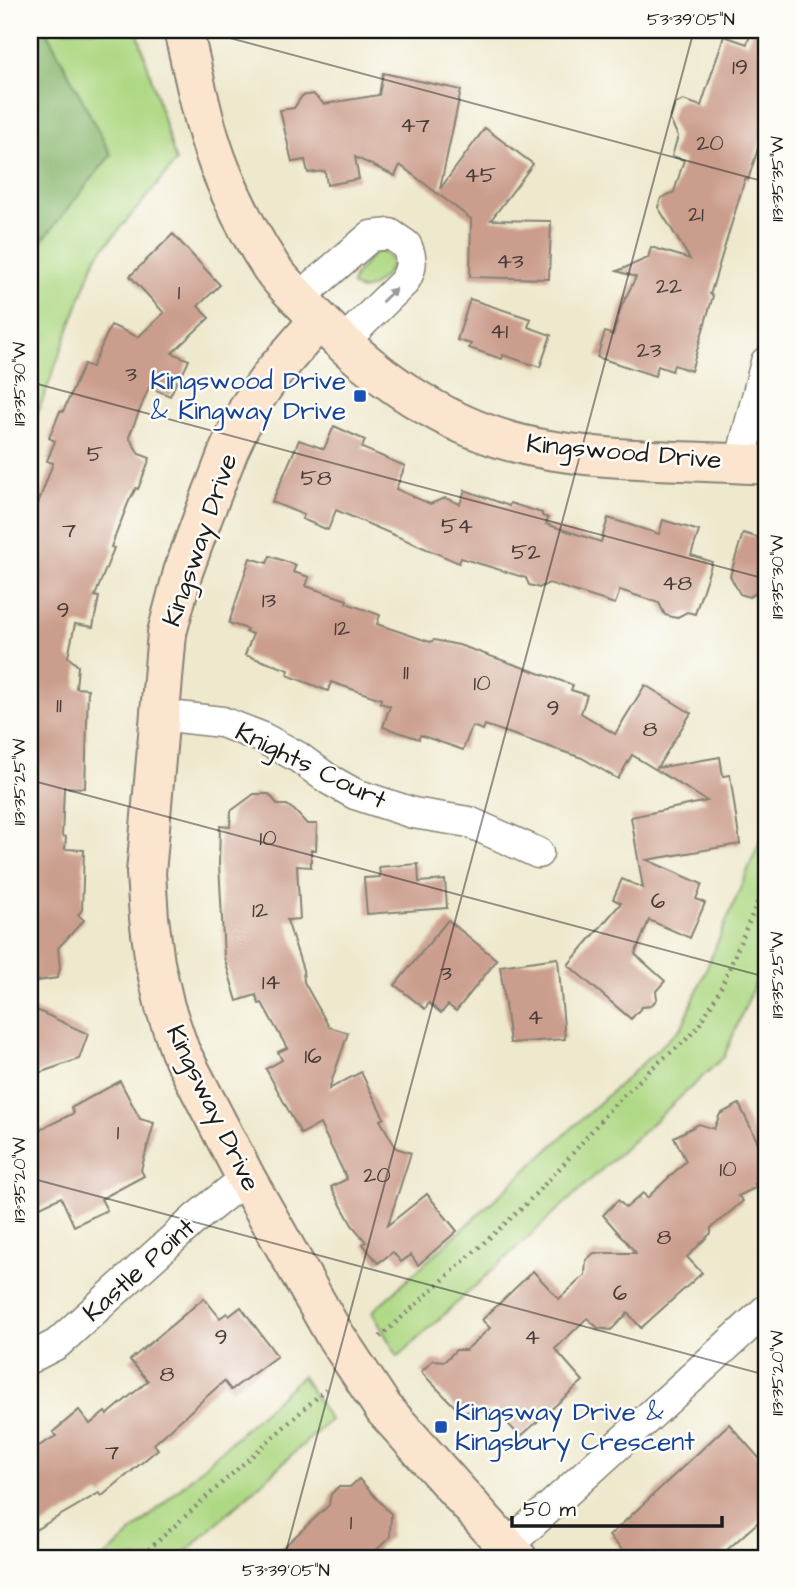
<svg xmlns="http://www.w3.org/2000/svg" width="796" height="1589" viewBox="0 0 796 1589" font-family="'Architects Daughter',sans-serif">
  <rect width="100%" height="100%" fill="#fdfcf7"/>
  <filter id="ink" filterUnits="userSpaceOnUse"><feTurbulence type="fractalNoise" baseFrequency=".0143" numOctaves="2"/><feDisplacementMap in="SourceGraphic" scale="14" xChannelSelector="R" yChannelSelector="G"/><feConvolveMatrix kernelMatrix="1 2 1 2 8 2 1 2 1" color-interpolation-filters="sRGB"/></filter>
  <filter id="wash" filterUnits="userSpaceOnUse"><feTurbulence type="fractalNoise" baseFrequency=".00686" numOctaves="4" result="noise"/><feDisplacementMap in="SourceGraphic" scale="28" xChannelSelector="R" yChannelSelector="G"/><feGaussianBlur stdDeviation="1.57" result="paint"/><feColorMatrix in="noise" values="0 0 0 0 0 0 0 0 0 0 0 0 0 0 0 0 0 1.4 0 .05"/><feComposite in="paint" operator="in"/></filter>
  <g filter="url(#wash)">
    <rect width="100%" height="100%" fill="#eee8cc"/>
    <g fill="#aed883" stroke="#657a50" stroke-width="2">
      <path d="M30,30H137L176,162L96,257L30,434Z"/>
      <path d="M375,251C386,251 389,255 392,265C386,277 365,299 352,285L354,277Z"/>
      <path d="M766,827V957L724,1057L398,1357L372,1312L682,1027Z"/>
      <path d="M302,1376L330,1420L178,1559H103Z"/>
    </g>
    <path fill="#8ab871" stroke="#536a46" stroke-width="2" d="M30,30H46L111,155L30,256Z"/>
    <g id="blocks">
      <g fill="#cb9d8c">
        <path d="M752,30H766V123L748,180L745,179L711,292L710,294L713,296L691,371L674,365L672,371L658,366L655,376L597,357L605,332L613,335L622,305L636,277L617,271L648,258L651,247L690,259L658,207L661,198L674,192L684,160L672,156L678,136L670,120L675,104L683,100L701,106L724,36L747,44Z"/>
        <path d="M383,73L461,90L440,189L485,128L533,164L491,220L551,221L549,279L470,277L471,219L400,165L395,176L355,157L359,179L327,185L325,171L308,173L305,160L292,162L280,110L294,108L302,96L313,94L324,104L379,95Z"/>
        <path d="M173,234L220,285L198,306L209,318L172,353L189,360L179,382L177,381L170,396L149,387L129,437L139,454L150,458L138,489L136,488L129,501L111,547L114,548L95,596L99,597L93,627L75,624L68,657L78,666L76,688L88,689L85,788L64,787L62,836L66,837L65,849L84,850L82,910L78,915L84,920L58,948L60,969L57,978L30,982V525L53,463L47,461L55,441L49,438L60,411L63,412L84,364L92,367L111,325L138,337L164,313L130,276Z"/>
        <path d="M470,299L531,319L528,327L551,335L540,367L503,355L502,359L469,348L471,344L457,340Z"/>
        <path d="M334,426L365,440L362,448L405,466L396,489L430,504L445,498L460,504L465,490L509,506L510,503L542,513V516L548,518L546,524L601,542L608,518L659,534L663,520L699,531L691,555L712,562L695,614L687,612L676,618L665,615L659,603L620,590L615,604L549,583L539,588L529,585L526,578L461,558L459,563L336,510L328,530L302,519L304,515L272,502L299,440L324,449Z"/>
        <path d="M743,533L766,540V588L749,597L740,594L730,576Z"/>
        <path d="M270,556L296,565L293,572L309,577L306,586L347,600L346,603L380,615L377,624L430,642L434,640L459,645L573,685L571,690L587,695L581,713L615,734L645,685L691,713L657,768L720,757L723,776L730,775L740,844L647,860L702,884L696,899L705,903L690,938L649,920L635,954L665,981L656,991L657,999L651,1006L642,1007L631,1019L568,965L621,903L613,899L622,879L643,888L631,817L707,801L632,755L618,779L582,758L485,725L483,730L472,726L463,750L420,735L419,739L383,727L390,706L380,703L381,699L331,682L328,691L287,675L289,670L245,655L253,634L246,632L247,629L229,623L250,558L267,563Z"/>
        <path d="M254,794H269L278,805H287L294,810L307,824H317L316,850H311V867L297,866L300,919L287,920L303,970L304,982L329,1027L348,1033L329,1089L361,1072L384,1118L380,1120L396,1148L411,1153L388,1225L427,1194L457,1231L418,1265L411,1255L401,1262L393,1252L378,1263L363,1244L366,1242L352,1225L331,1187L347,1179L320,1124L301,1134L266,1069L282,1060L278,1052L287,1048L262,1003L259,1004L256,995L237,1001L224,957L219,863L220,826L230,827L231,811Z"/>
        <path d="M418,864L419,882L445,880L447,908L367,914L364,878L380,877L379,867Z"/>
        <path d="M448,920L497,960L456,1011L448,1005L441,1013L429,1003L425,1009L395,985Z"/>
        <path d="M558,958L565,1039L510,1043L500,966Z"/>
        <path d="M30,1007L88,1034L79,1059L30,1076Z"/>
        <path d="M120,1081L140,1119L154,1123L141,1170L144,1176L101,1199L107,1210L74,1226L61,1197L30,1212V1140L37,1137L35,1132L74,1113L71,1108Z"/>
        <path d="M739,1104L766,1159V1178L755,1184L757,1187L738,1196L743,1201L711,1228V1233L687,1257L702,1273L641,1328L628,1313L611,1330L598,1328L587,1318L555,1349L583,1381L520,1437L496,1410L460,1412L421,1372L433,1360L445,1361L456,1350H466L490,1328L482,1320L533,1271L559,1299L585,1275L586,1260L594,1253H636L603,1215L618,1200L626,1208L643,1193L647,1198L686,1161L674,1137L699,1124L714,1129L720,1114Z"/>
        <path d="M204,1298L220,1318L227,1313L229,1316L241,1307L277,1356L231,1390L224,1381L154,1444L158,1449L102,1496L99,1493L30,1533V1451L56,1436L53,1432L79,1410L90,1424L105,1412L107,1415L148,1381L130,1360Z"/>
        <path d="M729,1424L766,1466V1515L717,1559H631L609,1536Z"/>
        <path d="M359,1479L391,1514L390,1537L367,1559H271L329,1505L331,1494L338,1487H350Z"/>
      </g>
    </g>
  </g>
  <g filter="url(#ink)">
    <use href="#blocks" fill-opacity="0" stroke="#858274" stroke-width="2"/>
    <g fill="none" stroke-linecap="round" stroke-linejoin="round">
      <g stroke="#858274" stroke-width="33">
        <g id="street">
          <path d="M299,298L371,236L390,234L406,245C413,259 412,269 404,282L341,344"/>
          <path d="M740,463L766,362"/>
          <path d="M160,715L222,722L261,737L298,757L328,779L355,794L413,813L469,822L538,853"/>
          <path d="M30,1358L57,1344L196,1218L246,1178"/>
          <path d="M493,1559L766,1310"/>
        </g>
      </g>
      <g stroke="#858274" stroke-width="42">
        <g id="secondary">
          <path d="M183,30C195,77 203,128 222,173C235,206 252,238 271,267C281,282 295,294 307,307C372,377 452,435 549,450C621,462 694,460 766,465"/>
          <path d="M319,320L273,373L249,407L229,450L203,517L183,572L167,633L146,873L149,918L155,963L165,1007L180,1051L246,1178L333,1332L384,1409L518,1559"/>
        </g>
      </g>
      <g stroke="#858274" stroke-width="4.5" stroke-dasharray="2 5" stroke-linecap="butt">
        <path d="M380,1337L520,1210L562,1166L611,1108L653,1067L685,1041L698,1027L720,990L766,882"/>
        <path d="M138,1559L326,1389"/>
      </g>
      <use href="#street" stroke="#fff" stroke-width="30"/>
      <use href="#secondary" stroke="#fce5cf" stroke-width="38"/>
    </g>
    <defs><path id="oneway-solid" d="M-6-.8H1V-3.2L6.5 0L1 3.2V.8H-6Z" transform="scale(1.75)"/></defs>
    <use fill="#999" href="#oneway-solid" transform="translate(389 295) rotate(-44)"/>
  </g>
  <path fill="none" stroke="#1c1c1c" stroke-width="2" stroke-opacity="0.45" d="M200,30L766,182M30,382L766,579M30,780L766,977M30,1178L766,1375M284,1559L694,30"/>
  <g fill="#1a4fb4" stroke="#fdfcf7" stroke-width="2.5">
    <rect x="353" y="389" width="14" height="14" rx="3.5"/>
    <rect x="434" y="1420" width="14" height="14" rx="3.5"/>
  </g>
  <g text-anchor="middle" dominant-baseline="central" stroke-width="5" stroke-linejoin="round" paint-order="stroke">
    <g font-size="23" fill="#483c38">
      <text x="740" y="67">19</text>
      <text x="415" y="125">47</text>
      <text x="710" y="143">20</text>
      <text x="480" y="175">45</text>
      <text x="696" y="214">21</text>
      <text x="510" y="261">43</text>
      <text x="669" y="286">22</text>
      <text x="179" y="292">1</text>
      <text x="499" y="331">41</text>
      <text x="649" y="350">23</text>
      <text x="131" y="374">3</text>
      <text x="95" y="454">5</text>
      <text x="316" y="478">58</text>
      <text x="457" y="526">54</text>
      <text x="69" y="530">7</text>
      <text x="526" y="552">52</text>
      <text x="677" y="583">48</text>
      <text x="269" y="600">13</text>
      <text x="63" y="610">9</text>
      <text x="342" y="628">12</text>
      <text x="406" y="672">11</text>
      <text x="482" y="683">10</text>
      <text x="59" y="705">11</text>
      <text x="553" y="708">9</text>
      <text x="650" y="729">8</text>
      <text x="268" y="838">10</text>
      <text x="658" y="901">6</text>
      <text x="260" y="910">12</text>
      <text x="446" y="973">3</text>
      <text x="271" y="982">14</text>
      <text x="535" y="1017">4</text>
      <text x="313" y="1056">16</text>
      <text x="118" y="1132">1</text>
      <text x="728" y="1169">10</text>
      <text x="377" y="1175">20</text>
      <text x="664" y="1237">8</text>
      <text x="620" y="1293">6</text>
      <text x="221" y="1337">9</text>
      <text x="532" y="1337">4</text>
      <text x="167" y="1374">8</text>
      <text x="112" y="1452">7</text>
      <text x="351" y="1522">1</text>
    </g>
    <g font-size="26" fill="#164399" stroke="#fdfcf7" text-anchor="end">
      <text x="346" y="381">Kingswood Drive<tspan x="346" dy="30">&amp; Kingway Drive</tspan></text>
      <text x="455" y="1412" text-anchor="start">Kingsway Drive &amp;<tspan x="455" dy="30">Kingsbury Crescent</tspan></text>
    </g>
    <g font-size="26" fill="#1c1c1c" stroke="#fdfcf7">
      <text transform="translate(624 452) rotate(5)">Kingswood Drive</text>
      <text transform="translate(200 540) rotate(-71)">Kingsway Drive</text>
      <text transform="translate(311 766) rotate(26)">Knights Court</text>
      <text transform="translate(213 1108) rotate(64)">Kingsway Drive</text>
      <text transform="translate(139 1270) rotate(-42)">Kastle Point</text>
    </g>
  </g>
  <rect width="796" height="1589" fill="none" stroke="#fdfcf7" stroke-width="77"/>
  <path d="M512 1516v10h210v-10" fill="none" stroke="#1c1c1c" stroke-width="3.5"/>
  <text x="523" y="1516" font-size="21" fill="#1c1c1c" stroke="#fdfcf7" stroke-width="5" paint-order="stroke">50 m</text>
  <rect x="38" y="38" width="720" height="1512" fill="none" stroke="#1c1c1c" stroke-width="2.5"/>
  <g font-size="18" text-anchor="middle" fill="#1c1c1c">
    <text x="691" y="25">53°39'05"N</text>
    <text transform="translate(777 179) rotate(-90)" y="6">113°35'35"W</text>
    <text transform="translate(19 384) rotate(-90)" y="6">113°35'30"W</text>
    <text transform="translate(777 577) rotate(-90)" y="6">113°35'30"W</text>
    <text transform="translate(19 782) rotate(-90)" y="6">113°35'25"W</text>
    <text transform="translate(777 975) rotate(-90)" y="6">113°35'25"W</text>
    <text transform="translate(19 1180) rotate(-90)" y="6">113°35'20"W</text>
    <text transform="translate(777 1373) rotate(-90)" y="6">113°35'20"W</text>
    <text x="286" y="1576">53°39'05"N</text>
  </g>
</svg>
